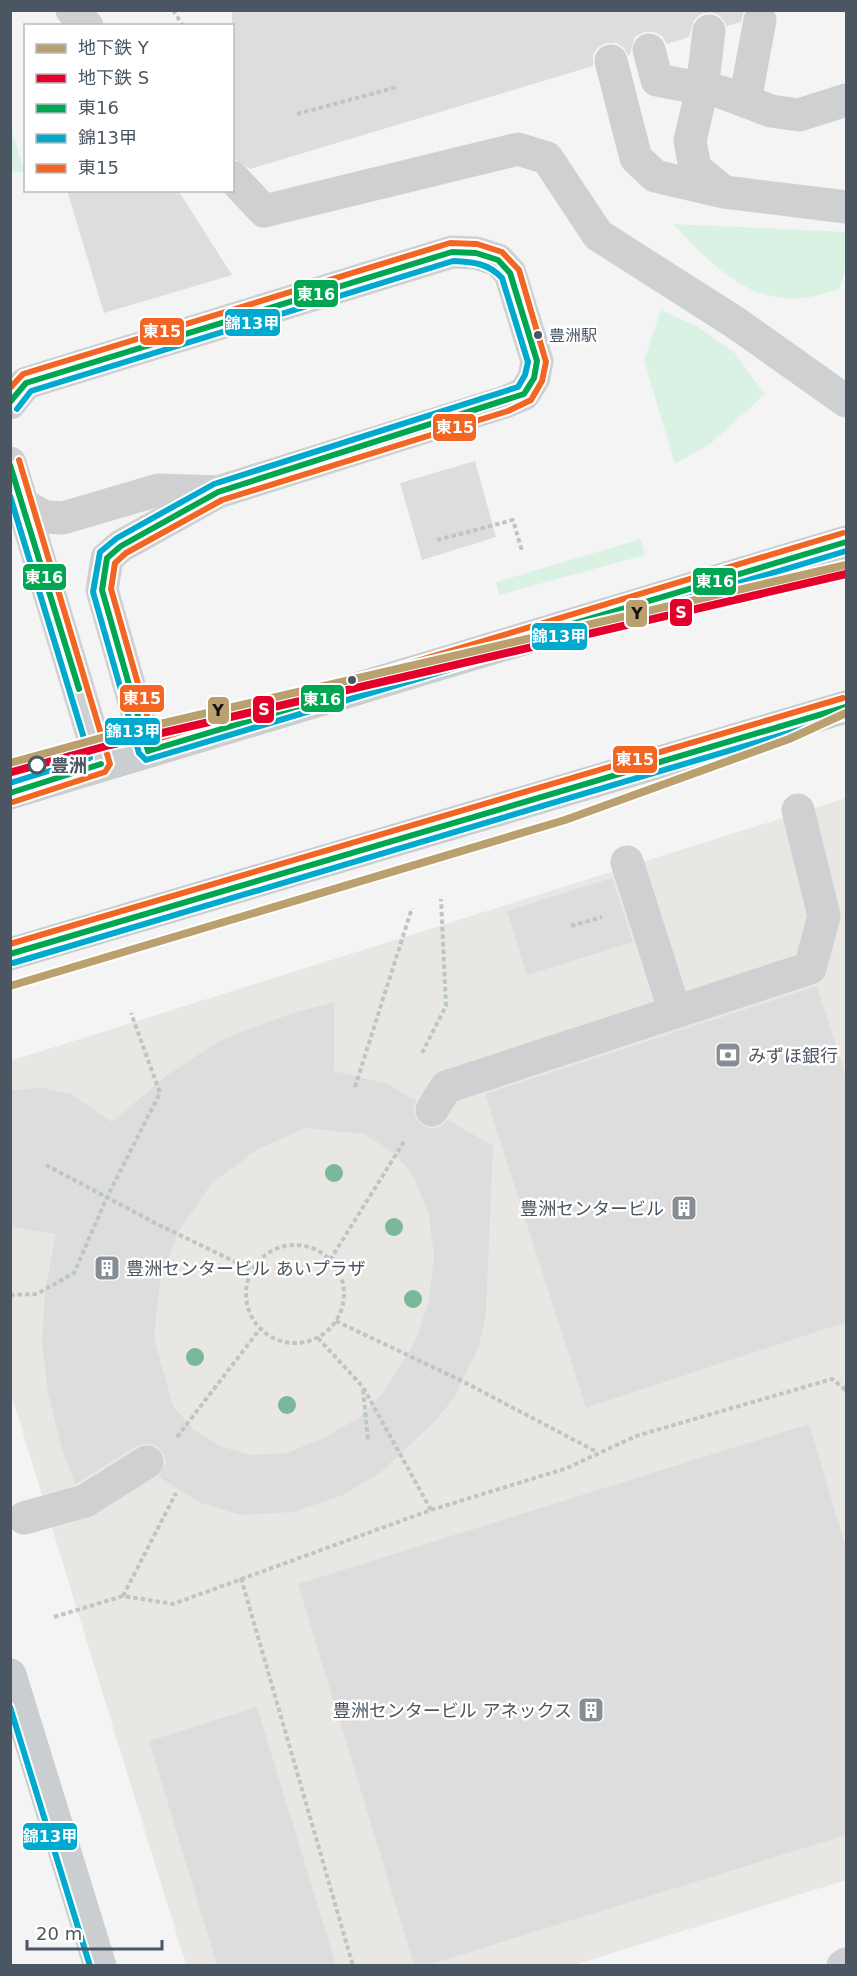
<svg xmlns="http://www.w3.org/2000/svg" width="857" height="1976" viewBox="0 0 857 1976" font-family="'DejaVu Sans','Noto Sans JP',sans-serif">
  <rect width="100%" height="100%" fill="#f4f4f4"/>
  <path fill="#e8e7e3" d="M846,798V1880L574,1965H186L11,1394L10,1061Z"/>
  <g fill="#d9f2e3">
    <path d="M11,128L25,173L11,171Z"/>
    <path d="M673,224L846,232V267L839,289C828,292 815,297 803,298C746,304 709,261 673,224Z"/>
    <path d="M661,310L698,327L734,352L765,394L710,444L675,464L644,360Z"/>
    <path d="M641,539L645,555L499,595L496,582Z"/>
  </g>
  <g fill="#ddddde" fill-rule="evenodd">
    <path d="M232,10H744L741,22L727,26L720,16L711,12L701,14L694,20L689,37L667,44L662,36L654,32H644L635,37L629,56L624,48L617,43H606L598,47L593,55V66L250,169L234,159L232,153Z"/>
    <path d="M67,190H178L232,275L104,313Z"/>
    <path d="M475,461L496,537L422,560L400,483Z"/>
    <path d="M612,878L633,942L527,975L507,911Z"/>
    <path d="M817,986L846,1077V1322L586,1408L485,1094Z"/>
    <path d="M334,1002V1071L388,1084L416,1101L413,1109L415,1118L423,1126L431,1129L440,1127L448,1120L493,1146L486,1314L478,1349L454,1398L435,1421L380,1473L343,1495L293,1512L241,1515L201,1503L162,1479L159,1476L166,1462L163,1453L156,1446L147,1443L137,1446L75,1484L61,1446L48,1392L42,1343L45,1290L56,1234L10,1227V1090L43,1088L71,1094L112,1122L166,1076L221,1040L290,1014ZM306,1128L364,1134L395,1154L414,1177L429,1215L434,1255L429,1300L416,1340L384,1392L360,1417L322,1439L287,1453L251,1455L220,1446L193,1429L173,1406L154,1338L160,1281L178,1232L212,1183L258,1149Z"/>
    <path d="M809,1424L846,1548V1835L428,1965H414L298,1584Z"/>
    <path d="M257,1707L336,1965H217L149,1741Z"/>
  </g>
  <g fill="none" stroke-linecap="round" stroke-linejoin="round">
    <g stroke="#bcc7c4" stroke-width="4" stroke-dasharray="4.5 3" stroke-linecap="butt">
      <path d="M173,10L183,26"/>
      <path d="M297,114L397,87"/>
      <path d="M437,540L513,520L522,551"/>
      <path d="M571,926L602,917"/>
      <path d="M422,1053L446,1006L441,899"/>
      <path d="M355,1087L412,908"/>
      <path d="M46,1165L157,1224L252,1270"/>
      <circle cx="295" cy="1294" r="49"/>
      <path d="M330,1260L405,1140"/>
      <path d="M10,1295L37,1294L74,1273L107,1197L160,1093L131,1013"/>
      <path d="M336,1321L462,1381L597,1452"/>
      <path d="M318,1338L363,1387L431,1510"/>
      <path d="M363,1390L368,1440"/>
      <path d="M177,1437L260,1329"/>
      <path d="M241,1578L353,1966"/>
      <path d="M123,1596L176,1493"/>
      <path d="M54,1617L123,1596L173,1604L431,1510L567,1468L636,1436L832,1379L846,1390"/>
    </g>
    <g stroke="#ced0d2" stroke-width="33">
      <path d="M72,10L87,26"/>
      <path d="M709,31L702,89L690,141L695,168L724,192L846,207"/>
      <path d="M649,50L657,80L721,92L771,111L799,115L846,100"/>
      <path d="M611,61L636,158L655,176L719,191"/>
      <path d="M745,101L760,20"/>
      <path d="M232,177L264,211L518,149L547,158L598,235L736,323L846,401"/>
      <path d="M10,403L26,383L452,252L476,253L498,260L510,273L537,361L534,378L524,394L505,402L218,492L121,546L107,558L102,590L148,751"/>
      <path d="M10,463L101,764"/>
      <path d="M23,505L45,517L63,518L158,490L218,492"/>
      <path d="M627,862L675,1012"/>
      <path d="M432,1110L446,1087L810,968L824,916L798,810"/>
      <path d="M24,1518L85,1501L147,1462"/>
      <path d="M843,1966L846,1964"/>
    </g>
    <g stroke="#caced1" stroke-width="33">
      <path d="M10,793L846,542"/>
      <path d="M10,954L846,707"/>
      <path d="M10,1675L100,1966"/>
    </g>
    <g stroke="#fff" stroke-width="10">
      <g id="bus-1">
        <path d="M10,402L26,383L452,252L476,253L498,260L510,273L537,361L534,378L524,394L218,492L121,546L107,558L102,590L148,751"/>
        <path d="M10,465L79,689"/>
        <path d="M148,751L846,542"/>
        <path d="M10,793L101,764"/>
        <path d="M10,954L846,707"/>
      </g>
    </g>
    <g stroke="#fff" stroke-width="10">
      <g id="bus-2">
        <path d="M17,409L31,391L453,261C473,262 488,263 502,278L528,362L525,375L518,387L214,484L117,538L100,552L93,592L139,753L146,760L846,551"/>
        <path d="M10,496L90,758L10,783"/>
        <path d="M13,963L846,716"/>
        <path d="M10,1707L90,1966"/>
      </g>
    </g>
    <g stroke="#fff" stroke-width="10">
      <g id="bus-3">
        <path d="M10,388L23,374L450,243L477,244L502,252L519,270L546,362L542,381L531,400L508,411L222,500L126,553L115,563L111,589L154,740L843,533"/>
        <path d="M13,802L105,772L110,764L19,460"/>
        <path d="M10,944L843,698"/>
      </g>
    </g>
    <use href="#bus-1" stroke="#00a651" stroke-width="6"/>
    <use href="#bus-2" stroke="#00a9ce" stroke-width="6"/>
    <use href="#bus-3" stroke="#f26522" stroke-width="6"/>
    <g stroke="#fff" stroke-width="12">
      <g id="metro-1">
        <path d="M10,763L108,736L846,565"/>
        <path d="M10,986L565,820L789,739L846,713"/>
      </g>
    </g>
    <g stroke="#fff" stroke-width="12">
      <path id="metro-2" d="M12,772L110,745L846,574"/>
    </g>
    <use href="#metro-1" stroke="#bba06f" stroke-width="8"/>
    <use href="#metro-2" stroke="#e4002b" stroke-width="8"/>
  </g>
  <g fill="#7ab899">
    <circle cx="334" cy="1173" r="9"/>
    <circle cx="394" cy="1227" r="9"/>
    <circle cx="413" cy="1299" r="9"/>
    <circle cx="195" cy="1357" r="9"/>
    <circle cx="287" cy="1405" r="9"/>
  </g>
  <defs>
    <g id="bank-square" transform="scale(1.35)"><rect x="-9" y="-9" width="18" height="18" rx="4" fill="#868d94" stroke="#fff"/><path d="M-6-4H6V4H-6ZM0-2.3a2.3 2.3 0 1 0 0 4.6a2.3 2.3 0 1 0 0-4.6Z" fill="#fff"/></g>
    <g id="building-square" transform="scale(1.35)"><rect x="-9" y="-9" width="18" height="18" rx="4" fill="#868d94" stroke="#fff"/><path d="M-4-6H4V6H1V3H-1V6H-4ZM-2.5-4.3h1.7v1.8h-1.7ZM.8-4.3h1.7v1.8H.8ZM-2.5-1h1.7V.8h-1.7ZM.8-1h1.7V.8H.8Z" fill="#fff"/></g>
  </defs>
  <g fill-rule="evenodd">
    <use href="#bank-square" x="728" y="1055"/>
    <use href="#building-square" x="684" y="1208"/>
    <use href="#building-square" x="107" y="1268"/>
    <use href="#building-square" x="591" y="1710"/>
  </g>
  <g fill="#4a5661" stroke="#fff" stroke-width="2">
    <circle cx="538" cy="335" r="5"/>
    <circle cx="352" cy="680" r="5"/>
  </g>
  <circle fill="#fff" stroke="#4a5661" stroke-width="3" cx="37" cy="765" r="8"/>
  <g text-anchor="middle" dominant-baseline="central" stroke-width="5" stroke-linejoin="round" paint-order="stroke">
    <g font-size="16" fill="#4a5661" stroke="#fff" text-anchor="start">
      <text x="549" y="335">豊洲駅</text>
    </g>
    <g font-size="18" font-weight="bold" fill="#4a5661" stroke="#fff" text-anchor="start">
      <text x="51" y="765">豊洲</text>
    </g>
    <g font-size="18" fill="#4a5661" stroke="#fff" text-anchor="start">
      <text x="748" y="1055">みずほ銀行</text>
      <text x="664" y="1208" text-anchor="end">豊洲センタービル</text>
      <text x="126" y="1268">豊洲センタービル あいプラザ</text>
      <text x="572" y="1710" text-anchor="end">豊洲センタービル アネックス</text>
    </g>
  </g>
  <g stroke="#fff" stroke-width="2">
    <rect x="293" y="279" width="46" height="29" rx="6" fill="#00a651"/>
    <rect x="224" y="308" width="57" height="29" rx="6" fill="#00a9ce"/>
    <rect x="139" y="317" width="46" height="29" rx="6" fill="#f26522"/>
    <rect x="432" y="413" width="45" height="29" rx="6" fill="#f26522"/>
    <rect x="22" y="563" width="45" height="28" rx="6" fill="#00a651"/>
    <rect x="692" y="567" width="45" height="29" rx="6" fill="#00a651"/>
    <rect x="669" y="598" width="24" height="29" rx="6" fill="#e4002b"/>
    <rect x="625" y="599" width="23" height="29" rx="6" fill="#bba06f"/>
    <rect x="531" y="622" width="57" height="29" rx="6" fill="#00a9ce"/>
    <rect x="119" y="684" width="46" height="29" rx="6" fill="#f26522"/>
    <rect x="300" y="684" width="45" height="29" rx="6" fill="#00a651"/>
    <rect x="252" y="695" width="23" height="29" rx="6" fill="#e4002b"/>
    <rect x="207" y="696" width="23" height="29" rx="6" fill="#bba06f"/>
    <rect x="104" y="717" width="57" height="29" rx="6" fill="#00a9ce"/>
    <rect x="612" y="745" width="46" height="29" rx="6" fill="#f26522"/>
    <rect x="22" y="1822" width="56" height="29" rx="6" fill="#00a9ce"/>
  </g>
  <g font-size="16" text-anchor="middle" font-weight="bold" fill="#fff">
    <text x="316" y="300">東16</text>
    <text x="252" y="329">錦13甲</text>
    <text x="162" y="337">東15</text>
    <text x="455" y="433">東15</text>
    <text x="44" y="583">東16</text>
    <text x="715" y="587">東16</text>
    <text x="681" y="618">S</text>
    <text x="559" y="642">錦13甲</text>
    <text x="142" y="704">東15</text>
    <text x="322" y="705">東16</text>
    <text x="264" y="715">S</text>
    <text x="133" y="737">錦13甲</text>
    <text x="635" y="765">東15</text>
    <text x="50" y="1842">錦13甲</text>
  </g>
  <g font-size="16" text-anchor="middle" font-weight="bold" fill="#111">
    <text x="637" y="619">Y</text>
    <text x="218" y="716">Y</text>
  </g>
  <rect width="857" height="1976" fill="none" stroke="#4a5661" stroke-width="24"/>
  <rect x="24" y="24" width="210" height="168" fill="#ffffff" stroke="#b7bbc0" stroke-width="1.5"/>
  <rect x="36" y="44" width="30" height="9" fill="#bba06f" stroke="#b7bbc0" stroke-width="1.5"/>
  <text x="78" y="54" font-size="18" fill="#4a5661">地下鉄 Y</text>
  <rect x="36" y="74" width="30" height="9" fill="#e4002b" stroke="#b7bbc0" stroke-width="1.5"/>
  <text x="78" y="84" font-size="18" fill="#4a5661">地下鉄 S</text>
  <rect x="36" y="104" width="30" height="9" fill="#00a651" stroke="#b7bbc0" stroke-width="1.5"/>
  <text x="78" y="114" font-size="18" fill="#4a5661">東16</text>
  <rect x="36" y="134" width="30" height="9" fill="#00a9ce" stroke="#b7bbc0" stroke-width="1.5"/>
  <text x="78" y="144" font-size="18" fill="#4a5661">錦13甲</text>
  <rect x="36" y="164" width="30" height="9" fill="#f26522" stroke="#b7bbc0" stroke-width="1.5"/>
  <text x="78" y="174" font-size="18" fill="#4a5661">東15</text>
  <path d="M27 1940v9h135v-9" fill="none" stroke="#4a5661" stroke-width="3"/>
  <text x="36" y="1940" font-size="18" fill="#4a5661" stroke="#ffffff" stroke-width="4.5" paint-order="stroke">20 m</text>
</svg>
